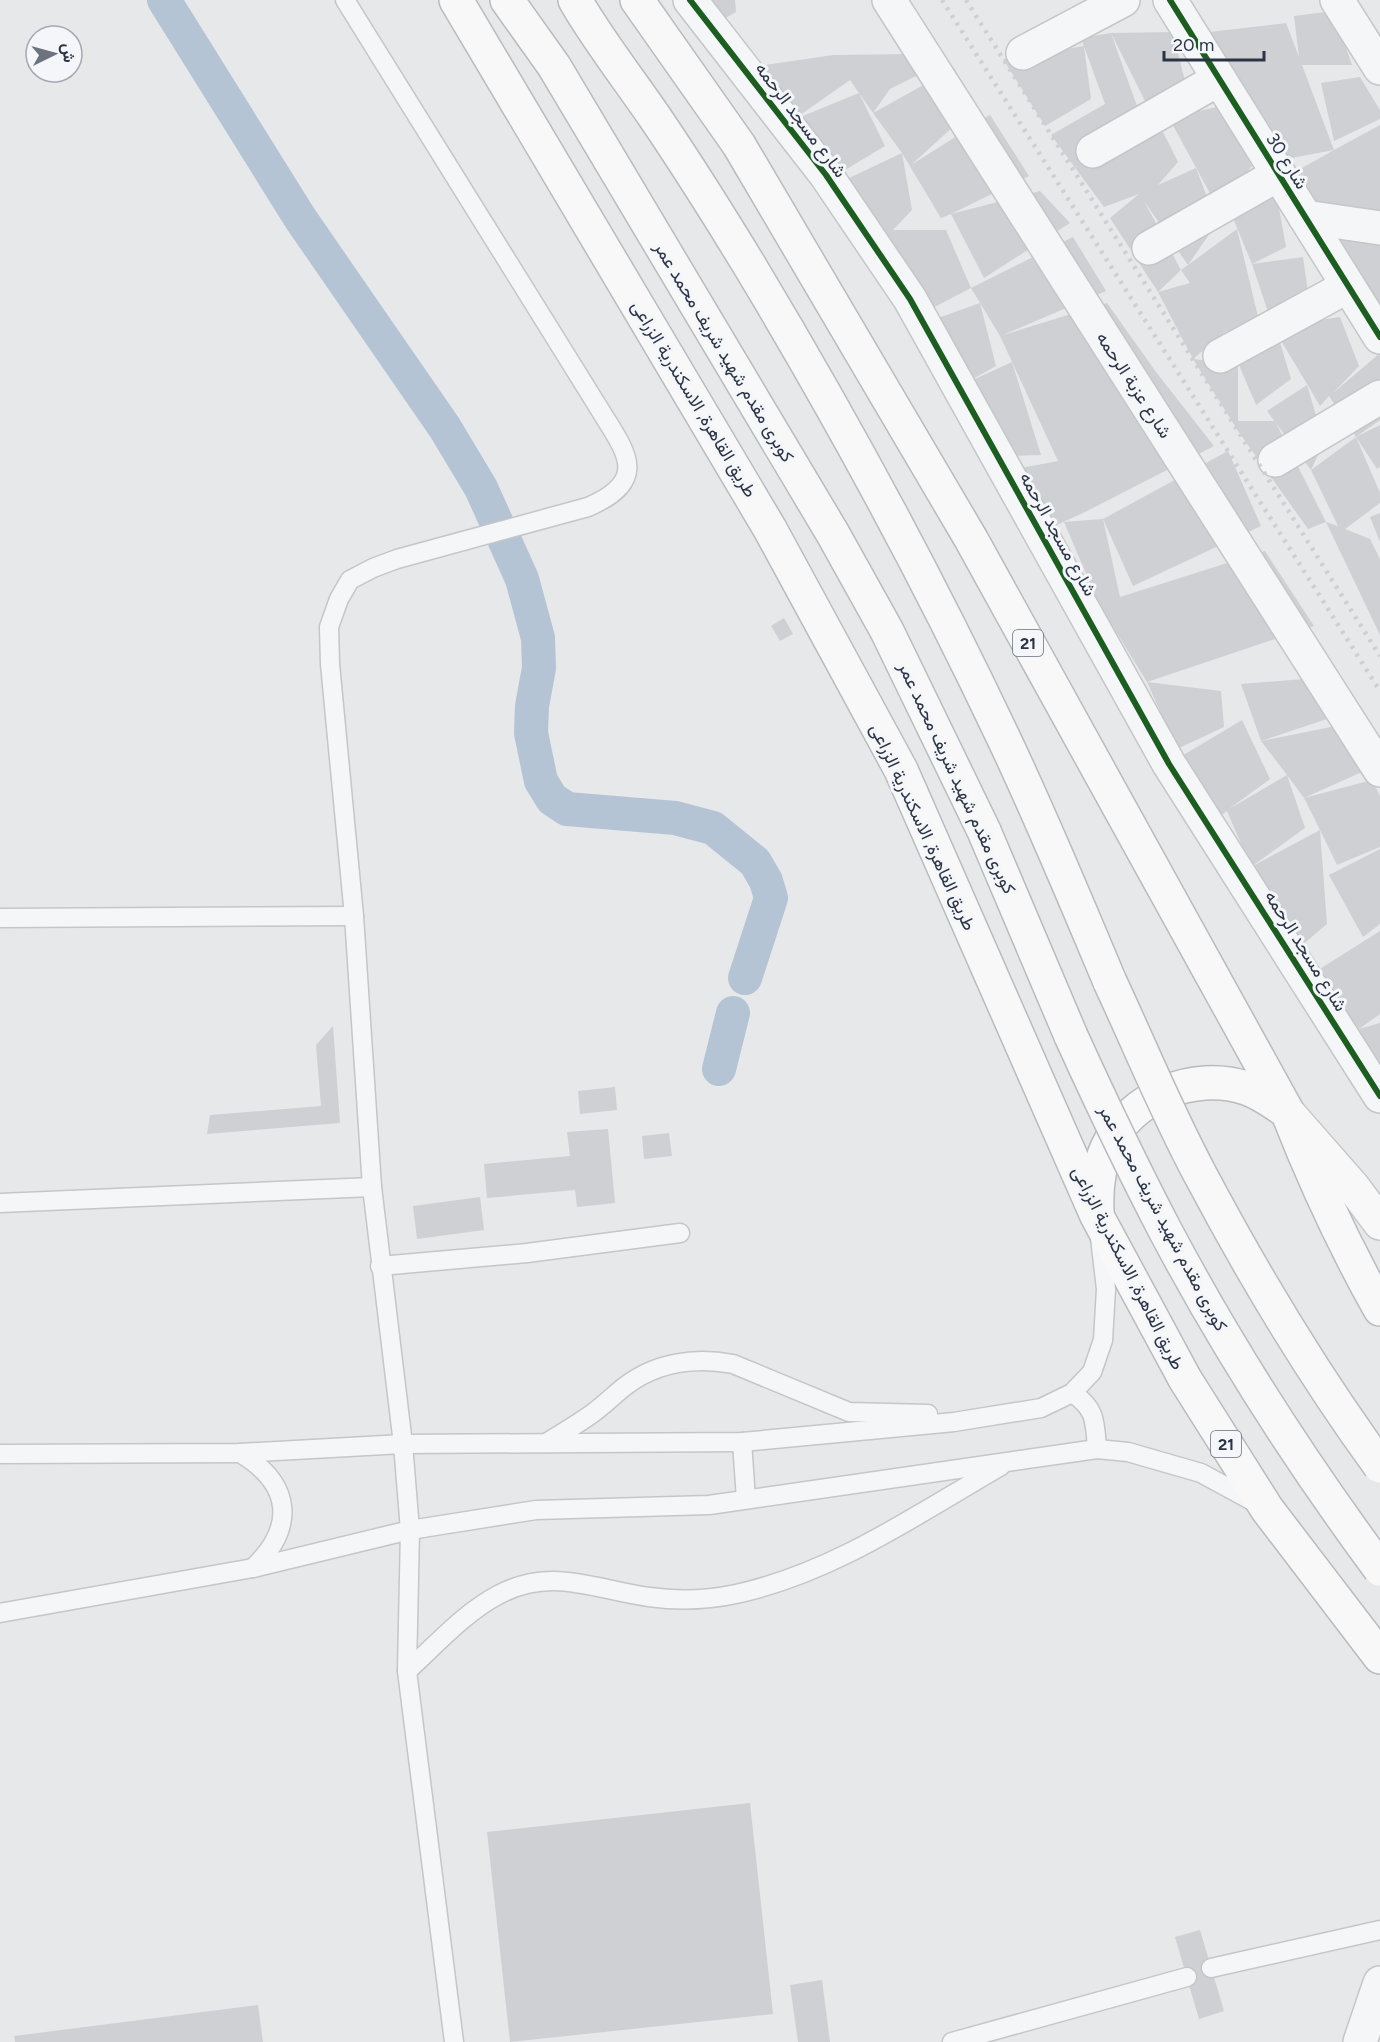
<svg xmlns="http://www.w3.org/2000/svg" width="1380" height="2042" viewBox="0 0 1380 2042" font-family="Figtree,Vazirmatn,sans-serif">
  <rect width="100%" height="100%" fill="#e6e8ea"/>
  <g fill="none" stroke-linecap="round" stroke-linejoin="round">
    <g stroke="#b4c4d5" stroke-width="34">
      <path d="M164,0L300,218L445,428L481,488L522,579L538,638L539,668L532,706L531,733L541,781L552,799L567,809L675,818L713,828L755,862L766,881L771,898L745,978"/>
      <path d="M719,1069L733,1013"/>
    </g>
  </g>
  <g fill="#ced0d3" fill-rule="evenodd">
    <path d="M706,0H735L736,12L722,20Z"/>
    <path d="M1333,11L1352,65H1302L1334,150L1380,125V216L1318,219L1293,173L1334,150L1270,162L1201,33L1286,23L1299,57L1294,16Z"/>
    <path d="M1173,32L1186,85L1153,117L1111,33L1138,109L1122,150L1163,132L1178,162L1158,185L1196,168L1217,223L1188,265L1237,229L1259,321L1225,332L1278,336L1291,379L1256,405L1225,332L1193,359L1158,292L1190,283L1181,270L1188,265L1144,201L1181,270L1158,292L1110,218L1139,194L1104,207L1051,135L1105,104L1081,38L1111,33Z"/>
    <path d="M1084,46L1091,99L1045,126L1003,59Z"/>
    <path d="M914,54L918,75L890,89L873,113L954,68L976,106L911,165L990,115L1029,176L951,214L1040,191L1070,223L984,278L951,214L941,218L902,153L912,210L893,230H946L971,288L919,315L845,180L902,153L873,113L859,93L885,146L840,173L793,120L859,93L850,80L793,120L759,66L833,55Z"/>
    <path d="M1360,77L1380,110V119L1334,141L1321,83Z"/>
    <path d="M1221,106L1252,166L1218,208L1169,118Z"/>
    <path d="M1277,197L1286,247L1252,264L1230,211Z"/>
    <path d="M1336,231L1380,238V337Z"/>
    <path d="M1073,237L1106,291L1003,335L1107,303L1156,372L1214,446L1085,512L1048,529L1006,471L1058,461L1000,336L971,288Z"/>
    <path d="M1303,257L1308,292L1273,327L1252,264Z"/>
    <path d="M980,303L996,366L964,384L1012,362L1041,455L1011,456L959,387L924,323Z"/>
    <path d="M1340,317L1359,366L1333,393L1379,354L1380,357V420L1356,437L1329,396L1320,406L1273,327Z"/>
    <path d="M1193,359L1238,364V421H1275L1326,522L1308,529L1238,431Z"/>
    <path d="M1307,385L1324,442L1311,470L1267,411Z"/>
    <path d="M1380,425V467L1377,469L1356,437Z"/>
    <path d="M1356,437L1380,493V503L1345,529L1370,539L1380,559V635L1326,522L1338,526L1311,470Z"/>
    <path d="M1228,451L1261,526L1133,586L1103,519Z"/>
    <path d="M1380,513V542L1370,517Z"/>
    <path d="M1103,519L1120,597L1265,551L1314,626L1147,682L1099,604L1064,522Z"/>
    <path d="M784,618L793,634L780,641L771,626Z"/>
    <path d="M1304,679L1330,718L1261,741L1241,684Z"/>
    <path d="M1147,682L1221,691L1224,727L1177,749Z"/>
    <path d="M1242,720L1270,779L1229,809L1287,775L1261,741L1336,726L1362,772L1304,798L1372,780L1380,796V847L1337,865L1320,830L1327,924L1301,946L1251,867L1227,811L1216,819L1180,757ZM1287,775L1304,798L1320,830L1251,867L1305,828Z"/>
    <path d="M1380,849V924L1363,937L1329,875Z"/>
    <path d="M1380,931V1014L1359,1029L1380,1023V1072L1359,1029L1315,972Z"/>
    <path d="M333,1026L340,1123L207,1134L210,1115L321,1106L316,1045Z"/>
    <path d="M615,1087L617,1110L580,1114L578,1091Z"/>
    <path d="M608,1129L615,1203L577,1207L575,1190L487,1198L484,1164L570,1156L567,1132Z"/>
    <path d="M669,1133L672,1156L644,1159L642,1136Z"/>
    <path d="M480,1197L484,1230L417,1239L413,1206Z"/>
    <path d="M750,1803L773,2014L510,2042L487,1832Z"/>
    <path d="M1200,1930L1224,2011L1199,2019L1175,1937Z"/>
    <path d="M822,1980L830,2042H798L790,1985Z"/>
    <path d="M258,2005L263,2042H15L14,2036Z"/>
  </g>
  <g fill="none" stroke-linecap="round" stroke-linejoin="round">
    <g stroke="#c4c6c8" stroke-width="21">
      <g id="lane">
        <path d="M345,0L597,405C624,450 653,479 588,507L397,559L373,568L350,580L339,599L329,627L330,664L354,916L372,1187L403,1444L410,1530L407,1671L454,2042"/>
        <path d="M0,918L354,916"/>
        <path d="M0,1203L372,1187"/>
        <path d="M380,1266L527,1253L680,1233"/>
        <path d="M1072,1393C1096,1408 1095,1422 1097,1449"/>
        <path d="M742,1442L746,1499"/>
        <path d="M546,1443C562,1433 578,1424 593,1413C604,1405 614,1395 624,1387C656,1362 695,1357 733,1364L849,1412L928,1414"/>
        <path d="M240,1453C292,1484 296,1527 253,1568"/>
        <path d="M0,1454L240,1453L403,1444L742,1442L954,1422L1041,1408L1072,1393L1092,1372L1103,1340L1106,1289L1100,1238"/>
        <path d="M0,1613L253,1568L410,1530L536,1510L709,1505L1097,1449L1128,1452L1201,1473L1258,1504"/>
        <path d="M407,1671C436,1645 464,1613 498,1595C552,1566 595,1590 649,1597C677,1601 708,1600 736,1594C833,1573 916,1515 1001,1466"/>
        <path d="M1211,1968L1380,1930"/>
        <path d="M952,2042L1187,1977"/>
      </g>
    </g>
    <g stroke="#c4c6c8" stroke-width="36">
      <g id="street">
        <path d="M690,0L826,175L910,299L1169,764L1380,1096"/>
        <path d="M889,0L1380,770"/>
        <path d="M1170,0L1380,337"/>
        <path d="M1337,0L1380,68"/>
        <path d="M1023,53L1123,0"/>
        <path d="M1093,151L1219,79"/>
        <path d="M1305,217L1380,228"/>
        <path d="M1149,248L1279,174"/>
        <path d="M1220,356L1348,286"/>
        <path d="M1275,460L1380,397"/>
        <path d="M1360,2042L1380,1983"/>
      </g>
    </g>
    <g stroke="#c4c6c8" stroke-width="36">
      <path id="secondary" d="M1289,1114L1353,1187L1380,1223"/>
    </g>
    <g stroke="#b8bbbf" stroke-width="36">
      <g id="highway">
        <path d="M456,0L770,529L901,770L1097,1216L1185,1379L1267,1509L1380,1657"/>
        <path d="M507,0L554,66L833,534L887,631L984,831L1071,1036"/>
        <path d="M575,0C598,40 628,78 654,116C688,166 720,217 751,268C843,421 928,578 1004,739C1042,819 1076,901 1110,982"/>
        <path d="M637,0L739,145L971,539L1287,1111C1314,1180 1344,1245 1380,1309"/>
        <path d="M1097,1211C1096,1189 1098,1168 1107,1148C1130,1097 1193,1071 1246,1088C1261,1093 1273,1102 1286,1111"/>
      </g>
    </g>
    <use href="#lane" stroke="#f5f6f7" stroke-width="18"/>
    <use href="#street" stroke="#f5f6f7" stroke-width="33"/>
    <use href="#secondary" stroke="#f8f8f8" stroke-width="33"/>
    <use href="#highway" stroke="#f8f8f8" stroke-width="33"/>
    <g stroke="#cecfd2" stroke-width="4.5" stroke-dasharray="3 6" stroke-linecap="butt">
      <path d="M942,0L1380,691"/>
      <path d="M966,0L1380,656"/>
    </g>
    <g stroke="#b8bbbf" stroke-width="36" stroke-linecap="butt">
      <g id="highway-bridge">
        <path d="M1110,982C1140,1046 1167,1113 1201,1176C1254,1276 1313,1374 1380,1466"/>
        <path d="M1071,1036C1101,1102 1132,1167 1166,1232C1228,1349 1301,1462 1380,1569"/>
      </g>
    </g>
    <use href="#highway-bridge" stroke="#f8f8f8" stroke-width="33"/>
    <g stroke="#f4f6f9" stroke-width="10">
      <g id="cycleway">
        <path d="M690,0L826,175L910,299L1169,764L1380,1096"/>
        <path d="M1170,0L1380,337"/>
      </g>
    </g>
    <use href="#cycleway" stroke="#1b5e20" stroke-width="6"/>
  </g>
  <g text-anchor="middle" dominant-baseline="central" stroke-width="6" stroke-linejoin="round" paint-order="stroke">
    <g fill="#f4f6f9" stroke="#676e7b" stroke-width="1.5">
      <rect x="1013" y="630" width="30" height="26" rx="4.5"/>
      <rect x="1211" y="1431" width="30" height="26" rx="4.5"/>
    </g>
    <g font-size="16" font-weight="bold" fill="#2b3445">
      <text x="1028" y="643">21</text>
      <text x="1226" y="1444">21</text>
    </g>
    <g font-size="18" fill="#2b3445" stroke="#f4f6f9">
      <text transform="translate(801 120) rotate(53)">شارع مسجد الرحمه</text>
      <text transform="translate(1287 161) rotate(58)">شارع 30</text>
      <text transform="translate(724 352) rotate(59)">كوبرى مقدم شهيد شريف محمد عمر</text>
      <text transform="translate(1134 385) rotate(57)">شارع عزبة الرحمه</text>
      <text transform="translate(694 399) rotate(59)">طريق القاهرة, الاسكندرية الزراعى</text>
      <text transform="translate(1058 534) rotate(61)">شارع مسجد الرحمه</text>
      <text transform="translate(957 778) rotate(65)">كوبرى مقدم شهيد شريف محمد عمر</text>
      <text transform="translate(923 827) rotate(65)">طريق القاهرة, الاسكندرية الزراعى</text>
      <text transform="translate(1306 951) rotate(58)">شارع مسجد الرحمه</text>
      <text transform="translate(1163 1218) rotate(62)">كوبرى مقدم شهيد شريف محمد عمر</text>
      <text transform="translate(1128 1268) rotate(63)">طريق القاهرة, الاسكندرية الزراعى</text>
    </g>
  </g>
  <g transform="translate(54 54) rotate(85)"><circle r="28" fill="#f4f6f9" stroke="#a4a8b1" stroke-width="1.5"/>
  <path d="M0-4.5L10 22L0 15L-10 22Z" fill="#6c737f"/>
  <text y="-9" font-size="16" font-weight="bold" text-anchor="middle" fill="#2b3445">ش</text>
  </g>
  <path d="M1164 51v9h100v-9" fill="none" stroke="#2b3445" stroke-width="3"/>
  <text x="1173" y="51" font-size="18" fill="#2b3445" stroke="#f4f6f9" stroke-width="4.5" paint-order="stroke">20 m</text>
</svg>
